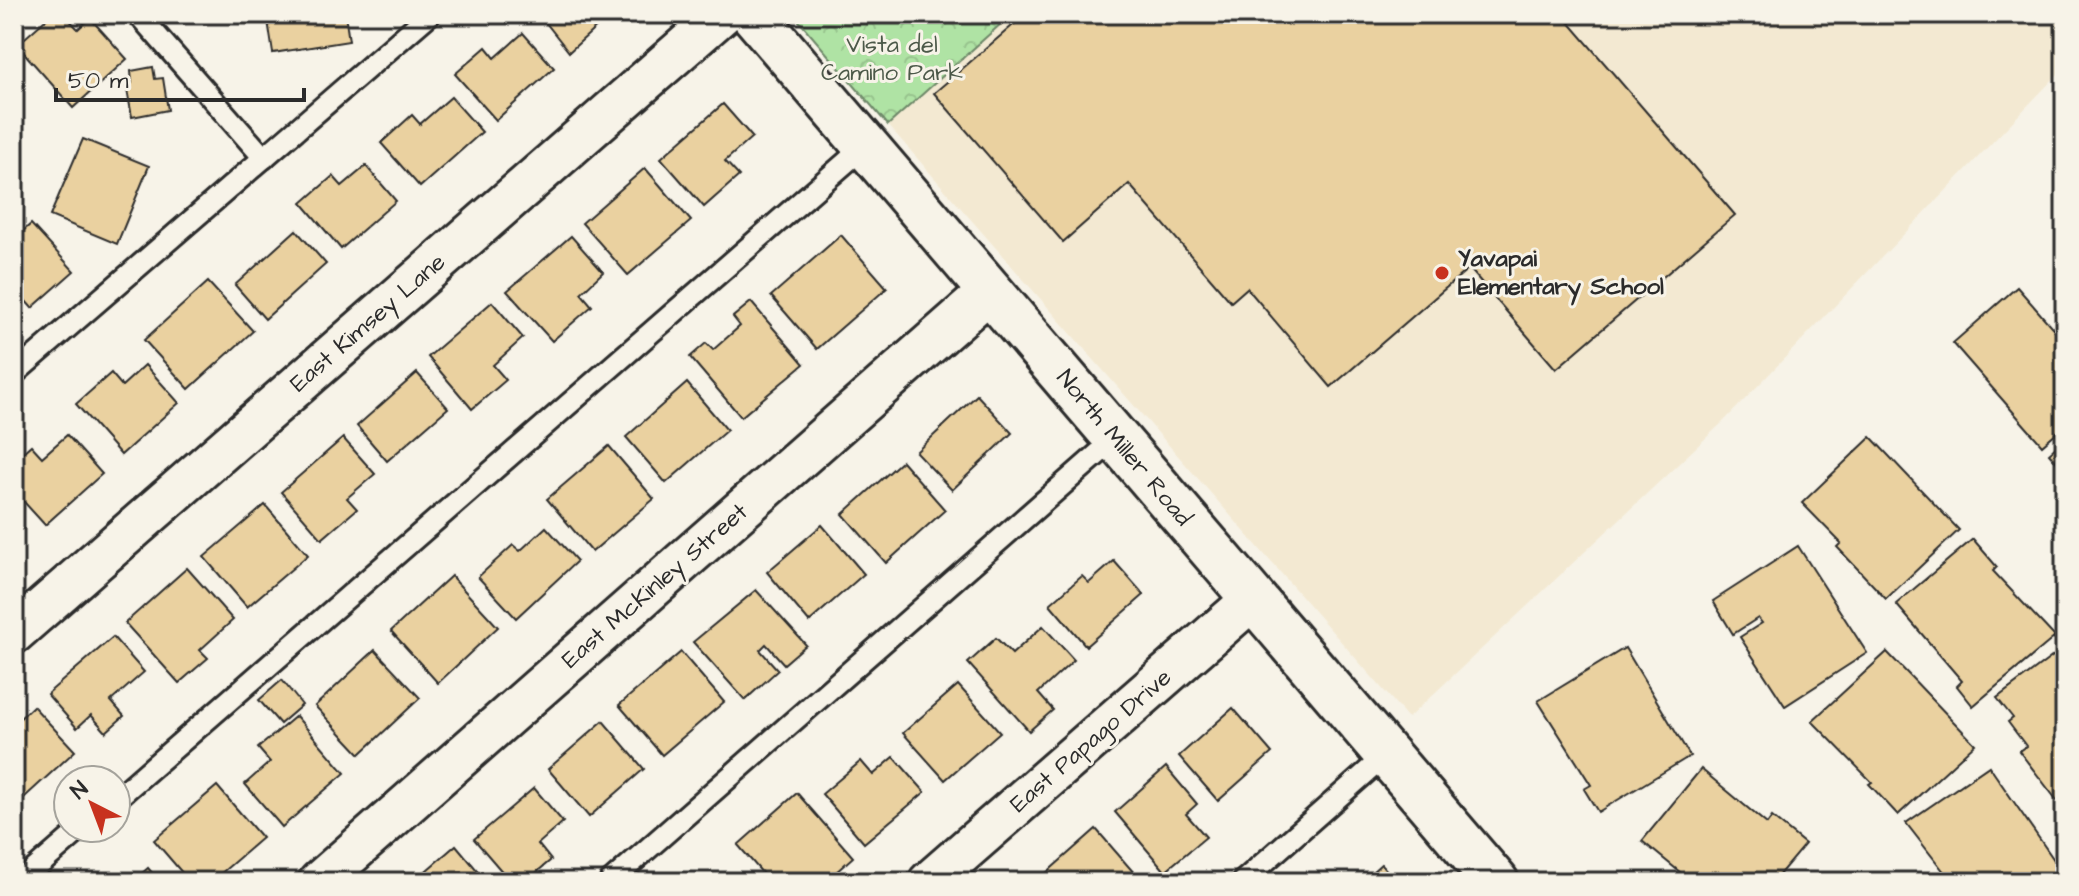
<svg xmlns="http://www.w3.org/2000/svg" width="2079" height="896" viewBox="0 0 2079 896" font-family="'Architects Daughter',sans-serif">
  <defs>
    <pattern id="park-crowns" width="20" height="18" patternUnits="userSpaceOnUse" patternTransform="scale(2)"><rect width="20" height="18" fill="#afe3a4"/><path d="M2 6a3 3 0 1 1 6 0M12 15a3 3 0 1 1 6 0" fill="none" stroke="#97c38d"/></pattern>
  </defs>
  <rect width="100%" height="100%" fill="#f7f3e8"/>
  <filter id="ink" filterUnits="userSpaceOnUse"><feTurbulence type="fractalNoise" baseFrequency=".0125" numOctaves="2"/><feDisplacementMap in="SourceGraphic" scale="16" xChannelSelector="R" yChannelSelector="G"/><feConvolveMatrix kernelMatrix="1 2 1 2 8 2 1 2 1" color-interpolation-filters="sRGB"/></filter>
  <g filter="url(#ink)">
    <path fill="#f3e9d2" d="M1012,14H2065V67L1724,421L1408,718L888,125Z"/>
    <path fill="url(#park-crowns)" stroke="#6d8768" stroke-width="2" d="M793,14H1012L888,125Z"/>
    <g fill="#ead1a0" stroke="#2b2b2b" stroke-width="2">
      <path d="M52,14H64L78,29L90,18L127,59L73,108L17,45Z"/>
      <path d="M267,14H345L349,41L273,53Z"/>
      <path d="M539,14H611L569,52Z"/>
      <path d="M1026,14H1562L1735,215L1556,369L1469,268L1331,387L1247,288L1231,302L1129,184L1063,242L934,93Z"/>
      <path d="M523,33L554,68L496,120L455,74L486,47L495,58Z"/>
      <path d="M153,67L155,79L163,78L168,110L132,117L126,84L132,83L131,71Z"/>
      <path d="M451,97L482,132L420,187L381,143L412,115L420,124Z"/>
      <path d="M723,104L752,137L725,161L739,176L704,207L661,158Z"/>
      <path d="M83,139L149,166L117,244L50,216Z"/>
      <path d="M366,166L396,201L341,249L302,203L333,176L342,186Z"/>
      <path d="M645,168L691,221L628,275L582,223Z"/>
      <path d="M31,224L74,271L32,308L24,299L14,308V239Z"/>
      <path d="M296,230L326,264L265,319L235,285Z"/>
      <path d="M841,235L887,288L817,349L771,296Z"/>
      <path d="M571,236L603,272L581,293L592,306L552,341L507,291Z"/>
      <path d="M208,282L253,331L189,389L144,340Z"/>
      <path d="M2017,287L2065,342V425L2042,445L1953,343Z"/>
      <path d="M492,302L523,338L493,365L506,380L472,409L428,357Z"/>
      <path d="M751,302L804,364L741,417L690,357L706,343L713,350L740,326L733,317Z"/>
      <path d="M145,365L179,403L121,455L76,404L111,373L122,386Z"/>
      <path d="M417,373L448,408L387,461L357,426Z"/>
      <path d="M687,383L727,430L666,483L626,437Z"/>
      <path d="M977,395L1012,433L952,490L916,452Z"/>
      <path d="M67,435L102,474L45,525L14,491V460L31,445L42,457Z"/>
      <path d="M1871,437L1959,530L1886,599L1837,547L1841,543L1802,503Z"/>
      <path d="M343,438L375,474L347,498L357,509L322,539L281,492Z"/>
      <path d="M2065,439V472L2049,453Z"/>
      <path d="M609,446L654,499L592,552L547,499Z"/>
      <path d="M902,461L945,510L886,563L843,514Z"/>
      <path d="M265,505L308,555L247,607L204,557Z"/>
      <path d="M822,525L864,574L809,622L767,572Z"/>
      <path d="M546,527L577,561L516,618L478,577L513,545L520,551Z"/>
      <path d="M1973,539L1997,567L1993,571L2055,637L1973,706L1957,686L1962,681L1896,604Z"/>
      <path d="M1798,546L1867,653L1785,706L1740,637L1762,623L1758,618L1733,634L1713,601Z"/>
      <path d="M1114,561L1144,595L1086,646L1050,604L1082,576L1089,583Z"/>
      <path d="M187,568L233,620L200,650L208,658L179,683L125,623Z"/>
      <path d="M451,576L498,627L438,683L391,631Z"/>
      <path d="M756,590L806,645L784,664L766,644L760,650L778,670L745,700L693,642Z"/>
      <path d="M1043,626L1074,660L1038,693L1053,710L1029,731L968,663L996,638L1012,654Z"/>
      <path d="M113,637L144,672L111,701L124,716L106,732L91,715L77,728L47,694Z"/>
      <path d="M2065,647V805L2062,807L2019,751L2026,746L2008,722L2013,718L1997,698Z"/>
      <path d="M1625,648L1690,756L1598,812L1584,789L1591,785L1538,701Z"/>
      <path d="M375,650L420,698L360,754L315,706Z"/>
      <path d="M681,652L724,702L662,755L619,705Z"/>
      <path d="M1887,652L1975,744L1898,815L1869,784L1872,782L1812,721Z"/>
      <path d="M282,680L302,705L280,724L259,700Z"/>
      <path d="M958,685L1000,732L945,780L903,733Z"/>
      <path d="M33,706L75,751L14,807V724Z"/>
      <path d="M1233,708L1272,753L1218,801L1179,756Z"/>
      <path d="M296,716L345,773L282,827L245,784L270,762L258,748Z"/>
      <path d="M603,721L644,769L589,817L548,769Z"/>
      <path d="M894,757L925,792L864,843L822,794L861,761L873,775Z"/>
      <path d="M1989,766L2061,870L2044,882H1952L1906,823Z"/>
      <path d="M1166,767L1197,804L1186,814L1206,837L1165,871L1115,812Z"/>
      <path d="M1701,769L1767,824L1772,817L1805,844L1773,882H1692L1642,841Z"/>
      <path d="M217,786L262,838L211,882H190L154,840Z"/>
      <path d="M534,788L563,822L538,844L551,860L525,882H511L474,839Z"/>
      <path d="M797,793L853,857L825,882H770L738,845Z"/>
      <path d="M1096,829L1142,882H1036Z"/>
      <path d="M456,845L487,882H413Z"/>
      <path d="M1381,864L1397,882H1361Z"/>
      <path d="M148,868L160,882H132Z"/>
    </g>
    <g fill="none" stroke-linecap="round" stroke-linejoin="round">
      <g stroke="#2b2b2b" stroke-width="26">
        <g id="service">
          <path d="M138,14L264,158"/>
          <path d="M14,374L430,14"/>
          <path d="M116,799L866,145"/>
          <path d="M20,882L82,828"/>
          <path d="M610,882L1116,438"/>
          <path d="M1242,882L1386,755"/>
        </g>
      </g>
      <g stroke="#2b2b2b" stroke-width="46">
        <g id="minor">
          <path d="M14,633L722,14"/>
          <path d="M319,882L991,290"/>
          <path d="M929,882L1253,599"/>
        </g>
      </g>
      <g stroke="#2b2b2b" stroke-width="50">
        <path id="tertiary" d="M753,14L1496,882"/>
      </g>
      <use href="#service" stroke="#f7f3e8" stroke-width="20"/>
      <use href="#minor" stroke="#f7f3e8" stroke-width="40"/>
      <use href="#tertiary" stroke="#f7f3e8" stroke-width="44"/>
    </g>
  </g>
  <circle fill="#c8321e" stroke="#f7f3e8" stroke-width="3" cx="1442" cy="273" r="8"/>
  <g text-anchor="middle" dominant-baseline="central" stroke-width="6" stroke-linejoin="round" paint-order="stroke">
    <g font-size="24" fill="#4c5949" stroke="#f7f3e8">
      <text x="892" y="45">Vista del<tspan x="892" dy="28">Camino Park</tspan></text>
    </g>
    <g font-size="24" font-weight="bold" fill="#2b2b2b" stroke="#f7f3e8" text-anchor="start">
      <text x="1458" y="259">Yavapai<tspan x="1458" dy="28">Elementary School</tspan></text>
    </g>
    <g font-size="24" fill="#2b2b2b" stroke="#f7f3e8">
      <text transform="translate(368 323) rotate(-41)">East Kimsey Lane</text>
      <text transform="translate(1124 448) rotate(50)">North Miller Road</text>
      <text transform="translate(655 586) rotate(-41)">East McKinley Street</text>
      <text transform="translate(1091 741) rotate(-41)">East Papago Drive</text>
    </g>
  </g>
  <rect width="2079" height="896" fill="none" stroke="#f7f3e8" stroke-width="48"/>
  <rect x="24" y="24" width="2031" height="848" fill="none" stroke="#2b2b2b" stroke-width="3" filter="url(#ink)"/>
  <g transform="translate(92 804) rotate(318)"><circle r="38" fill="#f7f3e8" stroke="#a5a39c" stroke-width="2"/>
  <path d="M0-6L14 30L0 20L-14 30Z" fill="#c8321e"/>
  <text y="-12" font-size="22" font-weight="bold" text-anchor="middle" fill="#2b2b2b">N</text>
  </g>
  <path d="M56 88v12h248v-12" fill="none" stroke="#2b2b2b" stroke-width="4"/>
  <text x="68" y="88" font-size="24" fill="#2b2b2b" stroke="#f7f3e8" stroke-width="6" paint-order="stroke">50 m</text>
</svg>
